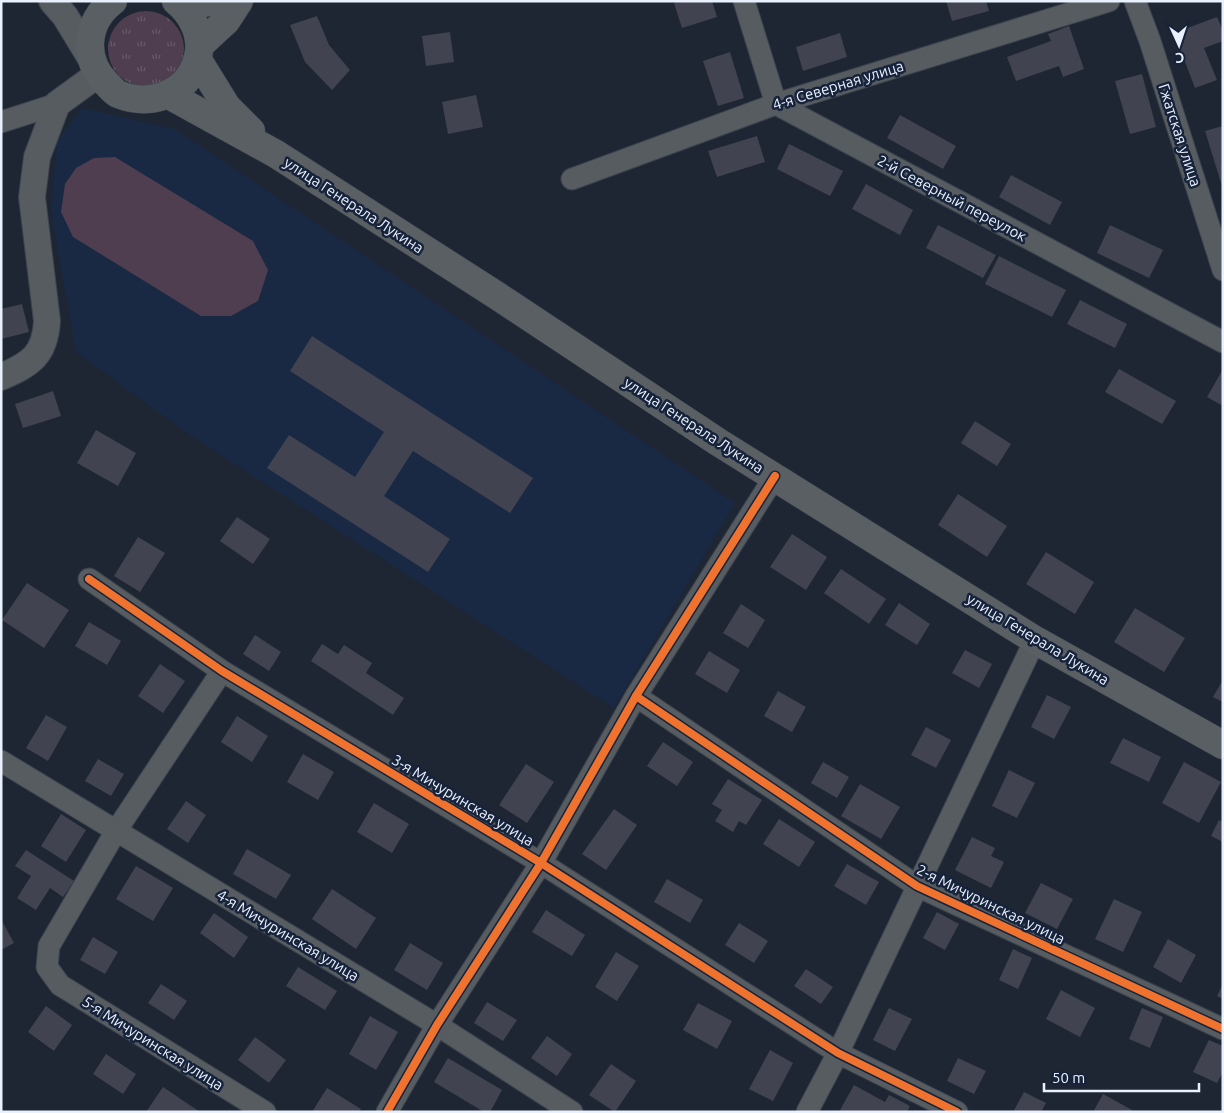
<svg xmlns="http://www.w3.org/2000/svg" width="1224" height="1113" viewBox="0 0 1224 1113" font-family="Ubuntu,sans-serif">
  <defs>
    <pattern id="grass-tufts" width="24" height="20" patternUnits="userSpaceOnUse" patternTransform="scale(1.25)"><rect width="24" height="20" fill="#4e3e50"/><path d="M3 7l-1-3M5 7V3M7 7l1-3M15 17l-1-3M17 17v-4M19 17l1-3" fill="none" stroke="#685a6a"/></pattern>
  </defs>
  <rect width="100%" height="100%" fill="#1e2633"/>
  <path fill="#192843" d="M82,108L175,129L735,503L614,708L193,437L76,352L51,212L57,141Z"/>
  <circle fill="url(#grass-tufts)" cx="146" cy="49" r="38"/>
  <path fill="#4e3e50" d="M115,157L253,241L268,270L258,301L231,316H201L73,237L61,212L65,184L76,168L94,158Z"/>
  <g fill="#414350">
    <path d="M678,1H712L717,17L682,28L674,3Z"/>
    <path d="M946,1H986L989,11L952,21Z"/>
    <path d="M317,16L329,45L350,70L332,90L305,62L290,25Z"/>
    <path d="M1217,17L1223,31V41L1204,48L1217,80L1195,88L1174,33Z"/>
    <path d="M1069,26L1084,69L1063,77L1059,66L1016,81L1007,57L1051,41L1048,34Z"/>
    <path d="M450,32L454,62L426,66L422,36Z"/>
    <path d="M840,33L847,57L803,71L796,47Z"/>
    <path d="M730,52L744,98L718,106L703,61Z"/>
    <path d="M1142,74L1156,127L1130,134L1115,81Z"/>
    <path d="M476,95L483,127L448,134L442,102Z"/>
    <path d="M900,115L956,146L943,169L887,138Z"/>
    <path d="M1223,126V186H1222L1205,131Z"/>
    <path d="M757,136L765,162L717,177L708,151Z"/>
    <path d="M789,144L843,171L830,196L777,169Z"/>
    <path d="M1011,175L1062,202L1050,225L999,197Z"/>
    <path d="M866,184L913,210L900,235L852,209Z"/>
    <path d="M938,225L996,255L983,278L926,248Z"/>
    <path d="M1110,225L1163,250L1149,278L1097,253Z"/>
    <path d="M999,256L1066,290L1052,317L985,284Z"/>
    <path d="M1080,300L1127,324L1115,348L1067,324Z"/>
    <path d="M22,304L29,332L1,339V309Z"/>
    <path d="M312,336L533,478L510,513L413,451L384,496L450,539L428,572L267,468L289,435L355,477L384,432L290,371Z"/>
    <path d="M1119,369L1176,401L1162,424L1105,392Z"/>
    <path d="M1223,369V406L1207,397Z"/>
    <path d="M53,391L61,416L23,428L15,404Z"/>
    <path d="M975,421L1011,444L997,466L961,443Z"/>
    <path d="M96,430L136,453L118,486L77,463Z"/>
    <path d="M958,494L1007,526L987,557L938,525Z"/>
    <path d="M237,517L270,539L253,564L220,541Z"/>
    <path d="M792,534L827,557L806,590L770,567Z"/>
    <path d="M138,537L165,553L140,592L114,576Z"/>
    <path d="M1046,552L1094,582L1075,614L1026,584Z"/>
    <path d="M841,569L886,599L869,624L824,593Z"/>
    <path d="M27,583L69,610L44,648L2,620Z"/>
    <path d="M899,603L930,624L917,645L885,625Z"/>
    <path d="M741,604L765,620L748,648L723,633Z"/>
    <path d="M1135,608L1185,638L1164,672L1114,642Z"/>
    <path d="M89,622L121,641L107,665L75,646Z"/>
    <path d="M255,635L281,652L269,671L243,654Z"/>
    <path d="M322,644L338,654L344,645L372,663L366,673L404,698L393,715L311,661Z"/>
    <path d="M965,650L992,664L979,688L952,673Z"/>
    <path d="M709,651L740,670L727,693L695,674Z"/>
    <path d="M160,664L185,681L163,713L138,696Z"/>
    <path d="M1223,680V702L1213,697Z"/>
    <path d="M778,691L806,707L792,732L764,716Z"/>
    <path d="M1047,695L1071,707L1054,739L1031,727Z"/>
    <path d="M46,715L67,727L48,761L26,748Z"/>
    <path d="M237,716L268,736L252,762L221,742Z"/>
    <path d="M926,727L951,740L936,768L911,755Z"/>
    <path d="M1123,738L1161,757L1149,782L1110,763Z"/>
    <path d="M663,742L693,762L677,786L647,766Z"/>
    <path d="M303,754L334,772L318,800L287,782Z"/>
    <path d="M98,759L124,774L111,796L85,781Z"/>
    <path d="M823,762L849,777L837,798L811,783Z"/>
    <path d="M1184,762L1221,782L1199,823L1162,803Z"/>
    <path d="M526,764L554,782L527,823L499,805Z"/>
    <path d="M1009,770L1035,783L1017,818L992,806Z"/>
    <path d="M728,779L762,800L746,825L739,821L733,832L715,821L722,810L712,804Z"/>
    <path d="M860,784L900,807L881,839L841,816Z"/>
    <path d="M186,801L206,815L188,843L167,829Z"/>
    <path d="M374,803L409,824L392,853L357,832Z"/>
    <path d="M614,809L637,825L606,870L582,854Z"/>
    <path d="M61,814L86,830L66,862L41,846Z"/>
    <path d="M779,819L815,842L799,867L763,844Z"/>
    <path d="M1219,820L1223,822V842L1211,836Z"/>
    <path d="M972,837L995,848L991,856L1004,862L991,888L955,870Z"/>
    <path d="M247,849L291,875L276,899L233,874Z"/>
    <path d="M26,850L74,881L63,897L50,888L36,910L17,898L31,876L15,866Z"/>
    <path d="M847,864L879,882L866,905L834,886Z"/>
    <path d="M136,866L173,888L153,921L116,899Z"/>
    <path d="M667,879L703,900L690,923L654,902Z"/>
    <path d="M1041,883L1073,899L1057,929L1025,913Z"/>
    <path d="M332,889L376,918L356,949L312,919Z"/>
    <path d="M1114,899L1142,912L1123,952L1095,939Z"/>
    <path d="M546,910L585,935L572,956L532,932Z"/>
    <path d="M937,912L959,924L945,950L923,938Z"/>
    <path d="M214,913L248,937L234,958L200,933Z"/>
    <path d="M1,919L14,943L1,950Z"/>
    <path d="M739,923L768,941L754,963L725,945Z"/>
    <path d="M93,937L118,952L105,974L80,960Z"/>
    <path d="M1168,939L1196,955L1181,983L1153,967Z"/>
    <path d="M410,943L443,963L427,990L394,970Z"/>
    <path d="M1013,949L1032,958L1018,989L999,980Z"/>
    <path d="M616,952L639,966L617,1001L595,987Z"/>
    <path d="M298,967L337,991L325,1010L286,986Z"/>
    <path d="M806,969L833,987L821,1004L794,986Z"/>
    <path d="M161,984L187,1001L174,1020L148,1003Z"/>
    <path d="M1223,984V999L1217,996Z"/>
    <path d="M1061,990L1095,1008L1080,1037L1046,1019Z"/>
    <path d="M487,1002L517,1020L503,1041L474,1023Z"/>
    <path d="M698,1003L732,1021L717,1049L683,1030Z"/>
    <path d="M46,1006L72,1025L54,1051L28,1032Z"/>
    <path d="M889,1008L912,1019L895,1051L873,1040Z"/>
    <path d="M1142,1008L1163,1017L1150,1048L1129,1039Z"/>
    <path d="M370,1016L398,1032L376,1070L349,1054Z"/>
    <path d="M547,1036L572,1054L557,1076L531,1058Z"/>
    <path d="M255,1037L286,1060L269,1083L238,1060Z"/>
    <path d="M1209,1040L1223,1046V1072L1217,1083L1193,1072Z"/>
    <path d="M770,1050L793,1063L773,1101L749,1089Z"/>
    <path d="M106,1054L136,1074L123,1094L93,1074Z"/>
    <path d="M448,1058L502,1090L490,1112H484L434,1082Z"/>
    <path d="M958,1058L986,1071L974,1094L947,1081Z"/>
    <path d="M611,1064L636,1081L615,1112L589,1095Z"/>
    <path d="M854,1085L885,1102L889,1095L910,1106L907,1112H839Z"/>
    <path d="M163,1087L200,1112H146Z"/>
    <path d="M327,1088L361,1109L359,1112H312Z"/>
    <path d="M1024,1092L1046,1103L1041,1112H1013Z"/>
    <path d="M1103,1094L1132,1110L1131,1112H1093Z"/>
  </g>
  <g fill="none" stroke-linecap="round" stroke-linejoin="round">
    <g stroke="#3c434e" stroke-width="23">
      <g id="minor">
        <path d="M744,1L776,104L1223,342"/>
        <path d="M1135,1L1150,41L1223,270"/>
        <path d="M1,122L57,104"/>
        <path d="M572,179L776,104L1109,1"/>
        <path d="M89,579L222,671L541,863L838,1053L957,1112"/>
        <path d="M222,671L116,831L49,946L47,967L60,985L265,1112"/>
        <path d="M636,696L917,886L1223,1029"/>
        <path d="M1,761L437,1025L572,1112"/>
        <path d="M387,1112L437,1025L541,863L636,696L775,476"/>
        <path d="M807,1112L838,1053L1035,640"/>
      </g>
    </g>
    <g stroke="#3c434e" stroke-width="28">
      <g id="tertiary">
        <path d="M52,1L65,16L90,57"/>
        <path d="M1,377C31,364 45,355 47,321L32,197L37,157L57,104L97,75"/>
      </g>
    </g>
    <g stroke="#3c434e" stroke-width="29">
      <g id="secondary">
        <path d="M113,1C85,22 82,60 107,84C110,87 114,92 118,94C153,109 194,91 199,51C201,32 191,13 176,1"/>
        <path d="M183,6L217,1"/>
        <path d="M200,45L226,21L239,1"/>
        <path d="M198,60L227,107L251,131"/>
        <path d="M169,95L276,154L496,295L718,442L1035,640L1223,745"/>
      </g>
    </g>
    <use href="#minor" stroke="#565c60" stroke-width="21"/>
    <use href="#tertiary" stroke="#565c60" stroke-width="26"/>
    <use href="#secondary" stroke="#595f63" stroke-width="28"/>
    <g stroke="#16233b" stroke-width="11">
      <g id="cycleway">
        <path d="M89,579L222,671L541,863L838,1053L957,1112"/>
        <path d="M636,696L917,886L1223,1029"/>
        <path d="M387,1112L437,1025L541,863L636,696L775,476"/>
      </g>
    </g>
    <use href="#cycleway" stroke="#ef722f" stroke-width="8"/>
  </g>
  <g text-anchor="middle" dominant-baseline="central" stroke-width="5" stroke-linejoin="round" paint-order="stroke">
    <g font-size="15" fill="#eaf1fe" stroke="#16233b">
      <text transform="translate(838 85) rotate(-17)">4-я Северная улица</text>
      <text transform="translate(1180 135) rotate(72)">Гжатская улица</text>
      <text transform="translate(952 198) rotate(28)">2-й Северный переулок</text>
      <text transform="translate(354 205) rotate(33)">улица Генерала Лукина</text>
      <text transform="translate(694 425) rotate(33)">улица Генерала Лукина</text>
      <text transform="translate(1038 639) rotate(31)">улица Генерала Лукина</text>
      <text transform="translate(463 800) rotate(31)">3-я Мичуринская улица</text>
      <text transform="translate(991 904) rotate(26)">2-я Мичуринская улица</text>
      <text transform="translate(288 935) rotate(31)">4-я Мичуринская улица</text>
      <text transform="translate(153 1043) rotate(32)">5-я Мичуринская улица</text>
    </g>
  </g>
  <rect width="1224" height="1113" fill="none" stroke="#eaf1fe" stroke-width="5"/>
  <g transform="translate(1179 45) rotate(177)" stroke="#16233b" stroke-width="4" paint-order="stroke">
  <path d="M0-4L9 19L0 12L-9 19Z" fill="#eaf1fe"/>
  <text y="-8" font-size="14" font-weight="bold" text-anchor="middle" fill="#eaf1fe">С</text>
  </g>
  <path d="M1044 1083v8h155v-8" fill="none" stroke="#eaf1fe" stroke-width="2.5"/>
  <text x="1052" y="1083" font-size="15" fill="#eaf1fe" stroke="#16233b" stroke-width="4" paint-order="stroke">50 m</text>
</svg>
